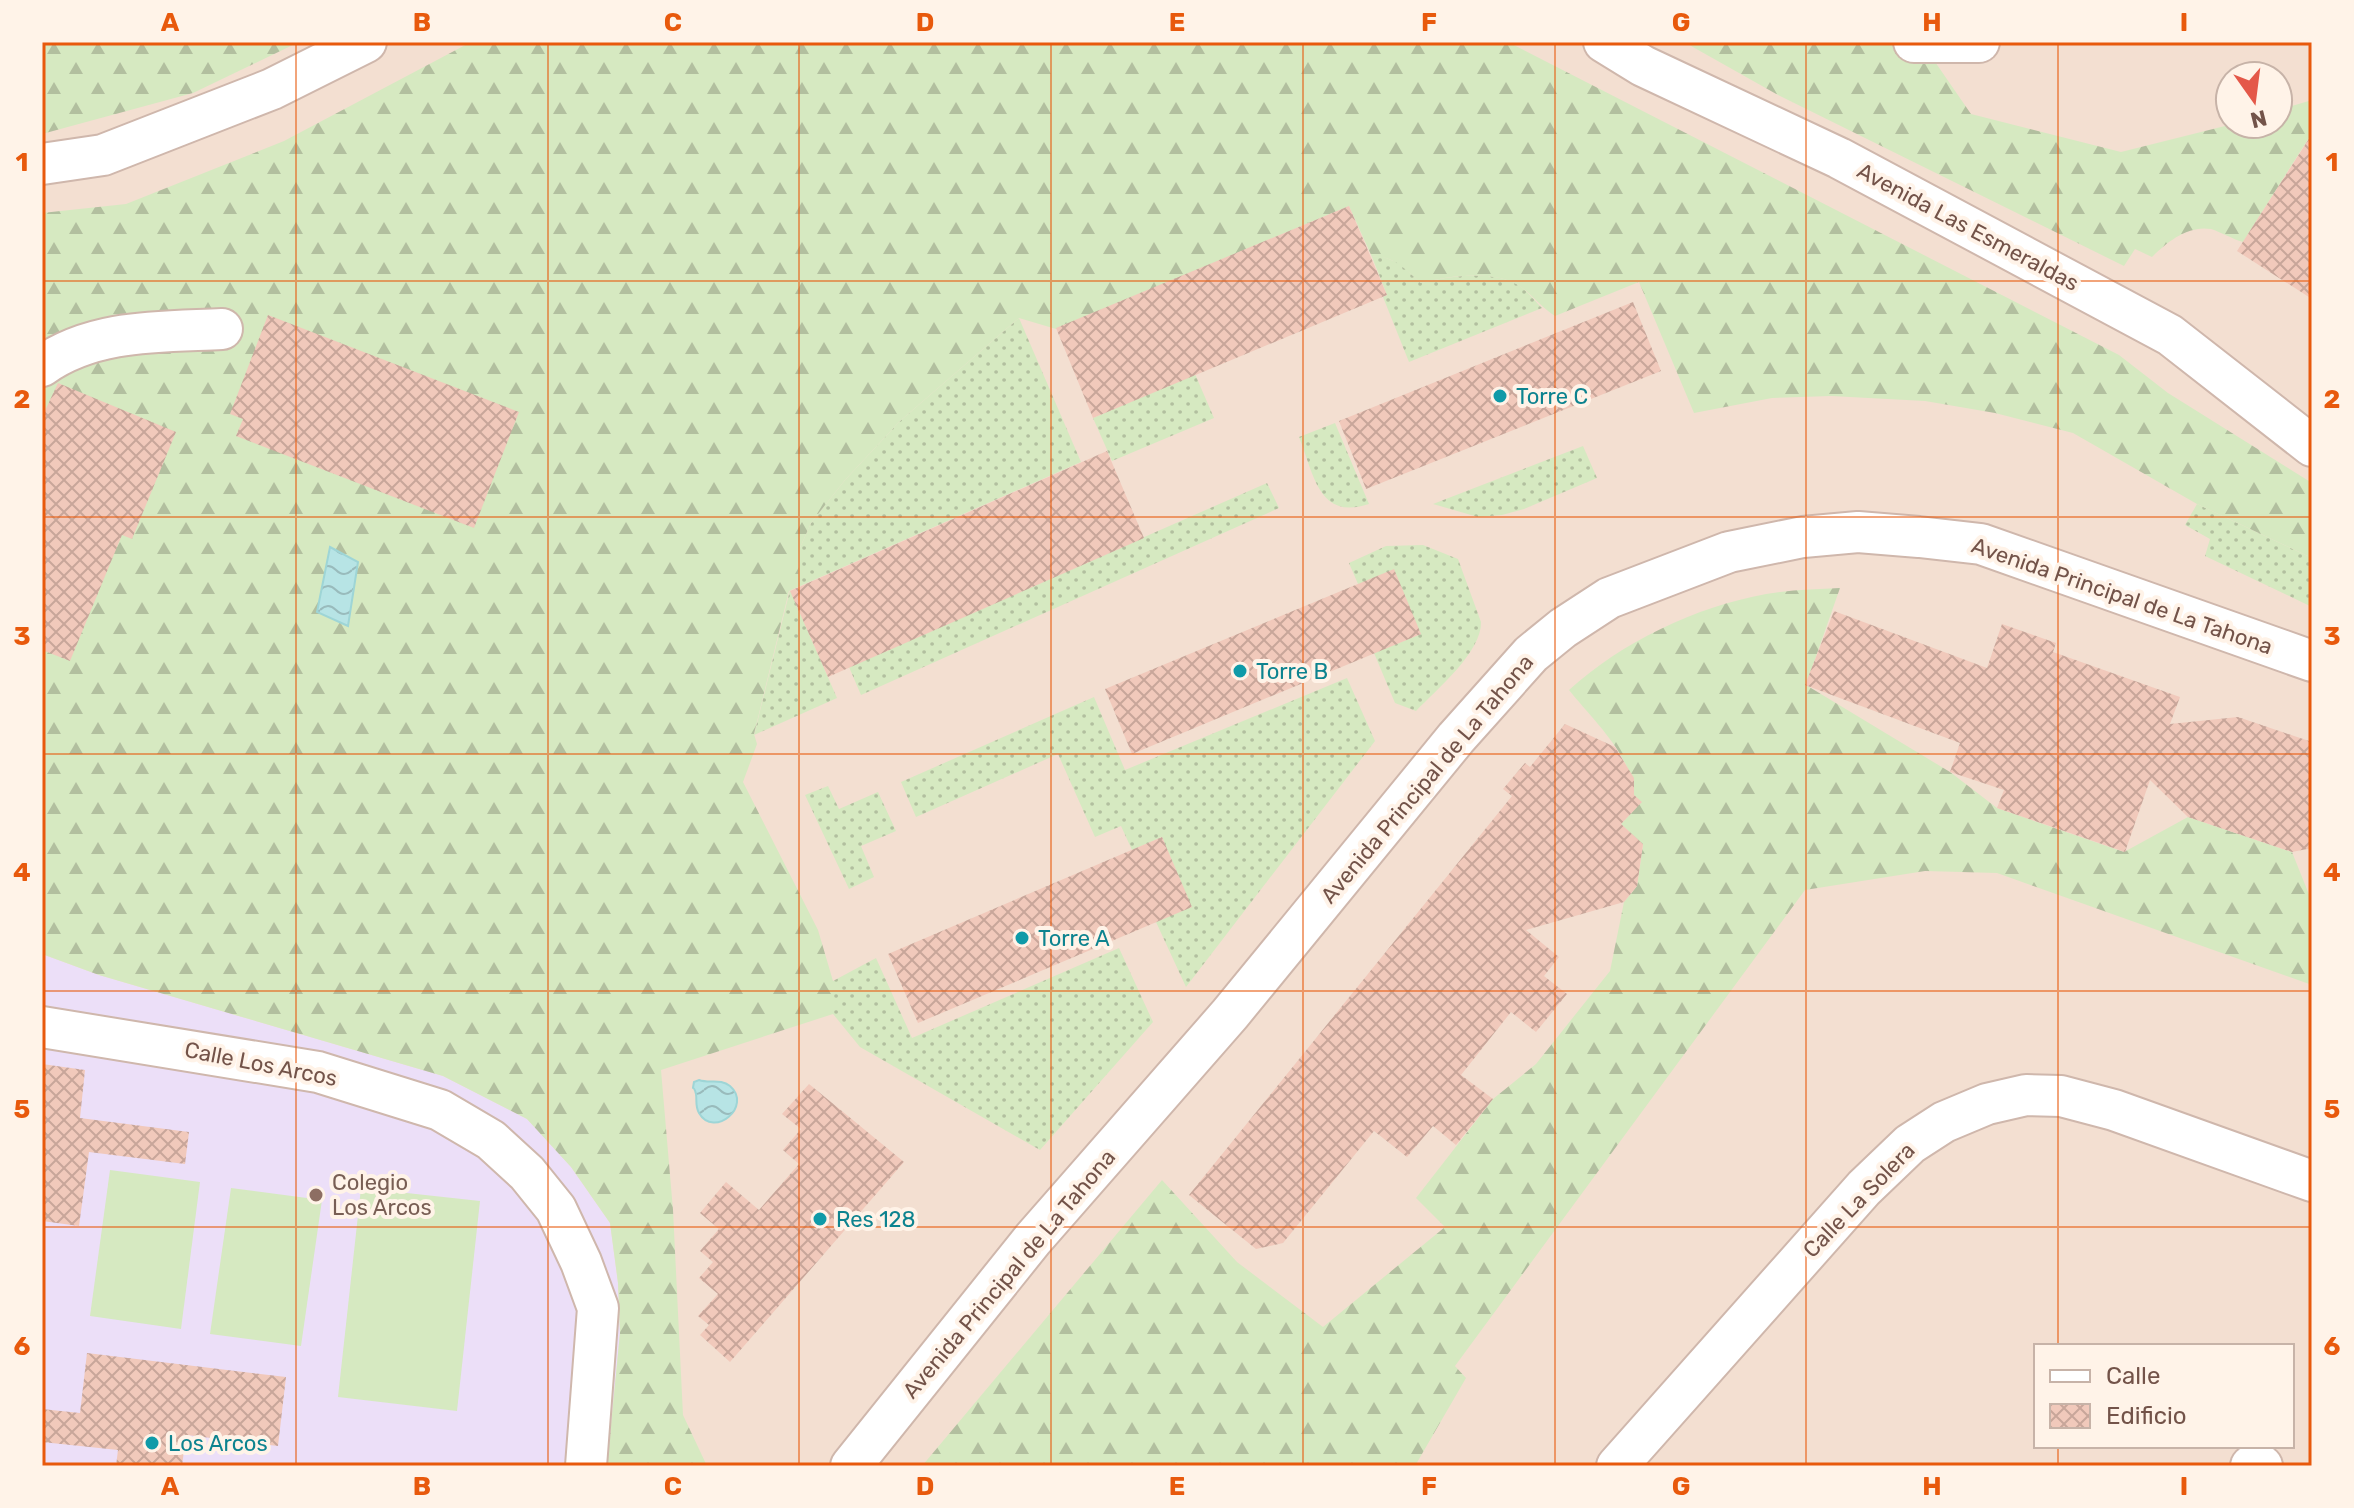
<svg xmlns="http://www.w3.org/2000/svg" width="2354" height="1508" viewBox="0 0 2354 1508" font-family="Rubik,sans-serif">
  <defs>
    <pattern id="grass-dots" width="8" height="8" patternUnits="userSpaceOnUse" patternTransform="scale(2)"><rect width="8" height="8" fill="#d6e9c1"/><path d="M2 2h.1M6 6h.1" fill="none" stroke="#b2bf9f" stroke-width="1.8" stroke-linecap="round"/></pattern>
    <pattern id="forest-firs" width="22" height="20" patternUnits="userSpaceOnUse" patternTransform="scale(2)"><rect width="22" height="20" fill="#d6e9c1"/><path d="M5 1l3.5 6h-7zM16 11l3.5 6h-7z" fill="#b2bf9f"/></pattern>
    <pattern id="water-waves" width="16" height="10" patternUnits="userSpaceOnUse" patternTransform="scale(2)"><rect width="16" height="10" fill="#b7e4e5"/><path d="M0 5q4-4 8 0t8 0" fill="none" stroke="#99bbbc"/></pattern>
    <pattern id="building-cross-hatch" width="8" height="8" patternUnits="userSpaceOnUse" patternTransform="scale(2)"><rect width="8" height="8" fill="#f1c9bb"/><path d="M0 0l8 8M0 8l8-8" fill="none" stroke="#c8a69a"/></pattern>
  </defs>
  <rect width="100%" height="100%" fill="#fcefe2"/>
  <path fill="#f3dfd1" fill-rule="evenodd" d="M42,42H2312V1466H42ZM2230,76H2278V124H2230ZM2036,1346H2292V1446H2036Z"/>
  <path fill="#ecdff8" d="M42,954L99,975L443,1076L527,1119L571,1167L610,1223L618,1283L620,1333L607,1466H42Z"/>
  <g fill="url(#grass-dots)">
    <path d="M1381,256L1399,263L1421,283C1449,276 1493,269 1520,286C1528,292 1535,301 1542,308L1409,362L1383,297L1387,295L1372,257Z"/>
    <path d="M1019,318L1081,462L798,587L799,550L811,523L845,480L900,421Z"/>
    <path d="M1195,374L1214,418L1112,461L1093,418Z"/>
    <path d="M1335,423L1369,504C1318,521 1314,474 1299,437Z"/>
    <path d="M1583,446L1597,478L1524,509L1502,515L1478,517L1433,504Z"/>
    <path d="M1267,483L1279,508L861,695L849,667Z"/>
    <path d="M2197,504L2312,558V607L2205,556L2210,539L2185,525Z"/>
    <path d="M1423,545L1458,559L1481,622C1482,652 1436,690 1416,711L1395,703L1374,653L1421,634L1358,584L1349,563L1386,546Z"/>
    <path d="M790,590L837,698L754,735Z"/>
    <path d="M1347,678L1375,741L1186,987L1156,922L1191,906L1162,837L1132,850L1121,826L1095,837L1058,754L916,817L901,782L1094,697L1125,770Z"/>
    <path d="M828,786L839,809L878,792L896,831L861,846L874,877L849,889L805,795Z"/>
    <path d="M1119,948L1153,1022L1040,1150L860,1047L833,1014V981L876,958L912,1038Z"/>
  </g>
  <g fill="url(#forest-firs)">
    <path d="M42,42H299L193,93L42,134Z"/>
    <path d="M471,42H1508L2119,355L2168,393L2312,483V558L2197,504L2073,433L1995,413L1925,401L1831,396L1772,398L1694,413L1639,282L1555,316C1542,308 1533,296 1521,287C1495,269 1449,276 1421,283C1406,270 1393,255 1372,257L1349,206L1056,329L1019,318L900,421L845,480L811,523L799,550L798,587L789,591L754,734L757,744L743,782L818,930L833,981V1014L661,1070L673,1210L683,1415L707,1466H607L620,1333L618,1283L610,1223L571,1167L527,1119L443,1076L99,975L42,954V213L126,204L284,141Z"/>
    <path d="M1684,42L1922,43L1971,114L2121,152L2233,124H2278V110L2312,100V133L2243,242C2232,239 2221,232 2211,229C2188,225 2167,242 2152,257L2135,249L2124,266L1778,95Z"/>
    <path d="M1840,588L1806,685L1950,772L1997,808L2124,852L2188,817L2292,852L2312,902V985L1997,873L1925,871L1805,890L1455,1366L1466,1378L1415,1466H922L1162,1180L1237,1262L1323,1327L1445,1227L1416,1198L1493,1099L1536,1064L1610,971L1624,902L1637,886L1643,845L1621,824L1641,802L1634,795C1633,756 1592,719 1569,690C1622,642 1695,607 1766,594C1790,590 1816,589 1840,588Z"/>
  </g>
  <g fill="#d6e9c1">
    <path d="M110,1170L200,1182L181,1329L90,1316Z"/>
    <path d="M231,1188L322,1200L301,1346L210,1334Z"/>
    <path d="M361,1188L480,1201L457,1411L338,1397Z"/>
  </g>
  <g fill="url(#water-waves)" stroke="#9ed5d6" stroke-width="2">
    <path d="M330,547L358,562L348,626L317,612Z"/>
    <path d="M699,1080C710,1084 720,1078 730,1086C753,1106 714,1139 699,1113C695,1106 697,1100 696,1094C693,1082 692,1094 694,1082Z"/>
  </g>
  <g fill="url(#building-cross-hatch)">
    <path d="M2312,134V299L2237,251Z"/>
    <path d="M1349,206L1387,295L1093,418L1056,328Z"/>
    <path d="M1633,302L1661,371L1366,489L1339,421Z"/>
    <path d="M268,315L519,412L474,528L236,436L243,419L230,414Z"/>
    <path d="M58,383L176,432L132,539L122,535L70,661L42,650V417Z"/>
    <path d="M1107,451L1144,538L828,677L790,591Z"/>
    <path d="M1394,569L1421,634L1132,754L1105,689Z"/>
    <path d="M1834,611L1987,668L2002,624L2056,643L2053,652L2180,697L2170,724L2238,717L2312,742V848L2292,852L2188,817L2150,780L2125,852L1997,808L2004,790L1950,772L1960,743L1805,685Z"/>
    <path d="M1565,724L1615,747L1634,778V795L1642,802L1621,824L1643,844L1637,886L1624,902L1526,930L1559,957L1544,976L1567,994L1536,1032L1511,1012L1461,1075L1493,1099L1456,1145L1433,1126L1407,1157L1374,1131L1283,1243L1256,1249L1189,1195L1512,796L1503,789L1525,763L1530,767Z"/>
    <path d="M1162,837L1192,907L918,1023L888,954Z"/>
    <path d="M42,1064L85,1070L80,1118L189,1132L185,1164L89,1152L79,1226L42,1221Z"/>
    <path d="M809,1084L904,1162L730,1362L700,1335L709,1325L698,1316L718,1294L699,1278L713,1262L700,1251L719,1229L700,1213L726,1182L759,1210L799,1164L783,1150L801,1129L782,1114Z"/>
    <path d="M87,1353L286,1377L278,1446L186,1435L182,1466H116L118,1450L42,1442V1409L80,1413Z"/>
  </g>
  <g fill="none" stroke-linecap="round" stroke-linejoin="round">
    <g stroke="#cfb7ac" stroke-width="44">
      <g id="street">
        <path d="M1604,42L1643,66L1839,158L2170,335L2312,446"/>
        <path d="M1914,42H1979"/>
        <path d="M42,164L103,155L272,89L366,42"/>
        <path d="M42,366C94,329 160,332 222,329"/>
        <path d="M42,1027L318,1072L440,1110L491,1140L527,1173L556,1209L581,1262L598,1308L586,1466"/>
        <path d="M851,1466L1033,1239L1230,1014L1456,738L1531,654L1563,628L1609,598L1729,552L1803,537L1858,532L1919,537L1981,544L2312,661"/>
        <path d="M1617,1466L1864,1188L1910,1144L1944,1122L1987,1104L2026,1095L2061,1096L2114,1110L2312,1181"/>
        <path d="M2251,1466H2262"/>
      </g>
    </g>
    <use href="#street" stroke="#fff" stroke-width="40"/>
  </g>
  <path fill="none" stroke="#e8590c" stroke-width="2" stroke-opacity="0.55" d="M296,42V1466M548,42V1466M799,42V1466M1051,42V1466M1303,42V1466M1555,42V1466M1806,42V1466M2058,42V1346M42,281H2312M42,517H2312M42,754H2312M42,991H2312M42,1227H2312M2058,1446V1466"/>
  <g fill="#0f9aa8" stroke="#fff3e8" stroke-width="3">
    <circle cx="1500" cy="396" r="8"/>
    <circle cx="1240" cy="671" r="8"/>
    <circle cx="1022" cy="938" r="8"/>
    <circle cx="820" cy="1219" r="8"/>
    <circle cx="152" cy="1443" r="8"/>
  </g>
  <circle fill="#8d6e63" stroke="#fff3e8" stroke-width="3" cx="316" cy="1195" r="8"/>
  <g text-anchor="middle" dominant-baseline="central" stroke-width="8" stroke-linejoin="round" paint-order="stroke">
    <g font-size="22" fill="#735349" stroke="#fff3e8">
      <text transform="translate(1968 227) rotate(28)">Avenida Las Esmeraldas</text>
      <text transform="translate(2122 596) rotate(19)">Avenida Principal de La Tahona</text>
      <text transform="translate(1427 779) rotate(-50)">Avenida Principal de La Tahona</text>
      <text transform="translate(261 1064) rotate(11)">Calle Los Arcos</text>
      <text transform="translate(1859 1200) rotate(-46)">Calle La Solera</text>
      <text transform="translate(1009 1274) rotate(-50)">Avenida Principal de La Tahona</text>
    </g>
    <g font-size="22" fill="#0d838f" stroke="#fff3e8" text-anchor="start">
      <text x="1516" y="396">Torre C</text>
      <text x="1256" y="671">Torre B</text>
      <text x="1038" y="938">Torre A</text>
      <text x="836" y="1219">Res 128</text>
      <text x="168" y="1443">Los Arcos</text>
    </g>
    <g font-size="22" fill="#785e54" stroke="#fff3e8" text-anchor="start">
      <text x="332" y="1182">Colegio<tspan x="332" dy="25">Los Arcos</tspan></text>
    </g>
  </g>
  <rect width="2354" height="1508" fill="none" stroke="#fff3e8" stroke-width="88"/>
  <rect x="2034" y="1344" width="260" height="104" fill="#fff3e8" stroke="#c7b3a8" stroke-width="2"/>
  <rect x="2050" y="1370" width="40" height="12" fill="#ffffff" stroke="#c7b3a8" stroke-width="2"/>
  <text x="2106" y="1384" font-size="24" fill="#735349">Calle</text>
  <rect x="2050" y="1404" width="40" height="24" fill="url(#building-cross-hatch)" stroke="#c7b3a8" stroke-width="2"/>
  <text x="2106" y="1424" font-size="24" fill="#735349">Edificio</text>
  <g transform="translate(2254 100) rotate(166)"><circle r="38" fill="#fff3e8" stroke="#c7b3a8" stroke-width="2"/>
  <path d="M0-6L14 30L0 20L-14 30Z" fill="#e45849"/>
  <text y="-12" font-size="22" font-weight="bold" text-anchor="middle" fill="#735349">N</text>
  </g>
  <rect x="44" y="44" width="2266" height="1420" fill="none" stroke="#e8590c" stroke-width="3"/>
  <g font-size="26" text-anchor="middle" font-weight="bold" fill="#e8590c">
    <text x="170" y="31">A</text>
    <text x="422" y="31">B</text>
    <text x="673" y="31">C</text>
    <text x="925" y="31">D</text>
    <text x="1177" y="31">E</text>
    <text x="1429" y="31">F</text>
    <text x="1681" y="31">G</text>
    <text x="1932" y="31">H</text>
    <text x="2184" y="31">I</text>
    <text x="22" y="171">1</text>
    <text x="2332" y="171">1</text>
    <text x="22" y="408">2</text>
    <text x="2332" y="408">2</text>
    <text x="22" y="645">3</text>
    <text x="2332" y="645">3</text>
    <text x="22" y="881">4</text>
    <text x="2332" y="881">4</text>
    <text x="22" y="1118">5</text>
    <text x="2332" y="1118">5</text>
    <text x="22" y="1355">6</text>
    <text x="2332" y="1355">6</text>
    <text x="170" y="1495">A</text>
    <text x="422" y="1495">B</text>
    <text x="673" y="1495">C</text>
    <text x="925" y="1495">D</text>
    <text x="1177" y="1495">E</text>
    <text x="1429" y="1495">F</text>
    <text x="1681" y="1495">G</text>
    <text x="1932" y="1495">H</text>
    <text x="2184" y="1495">I</text>
  </g>
</svg>
